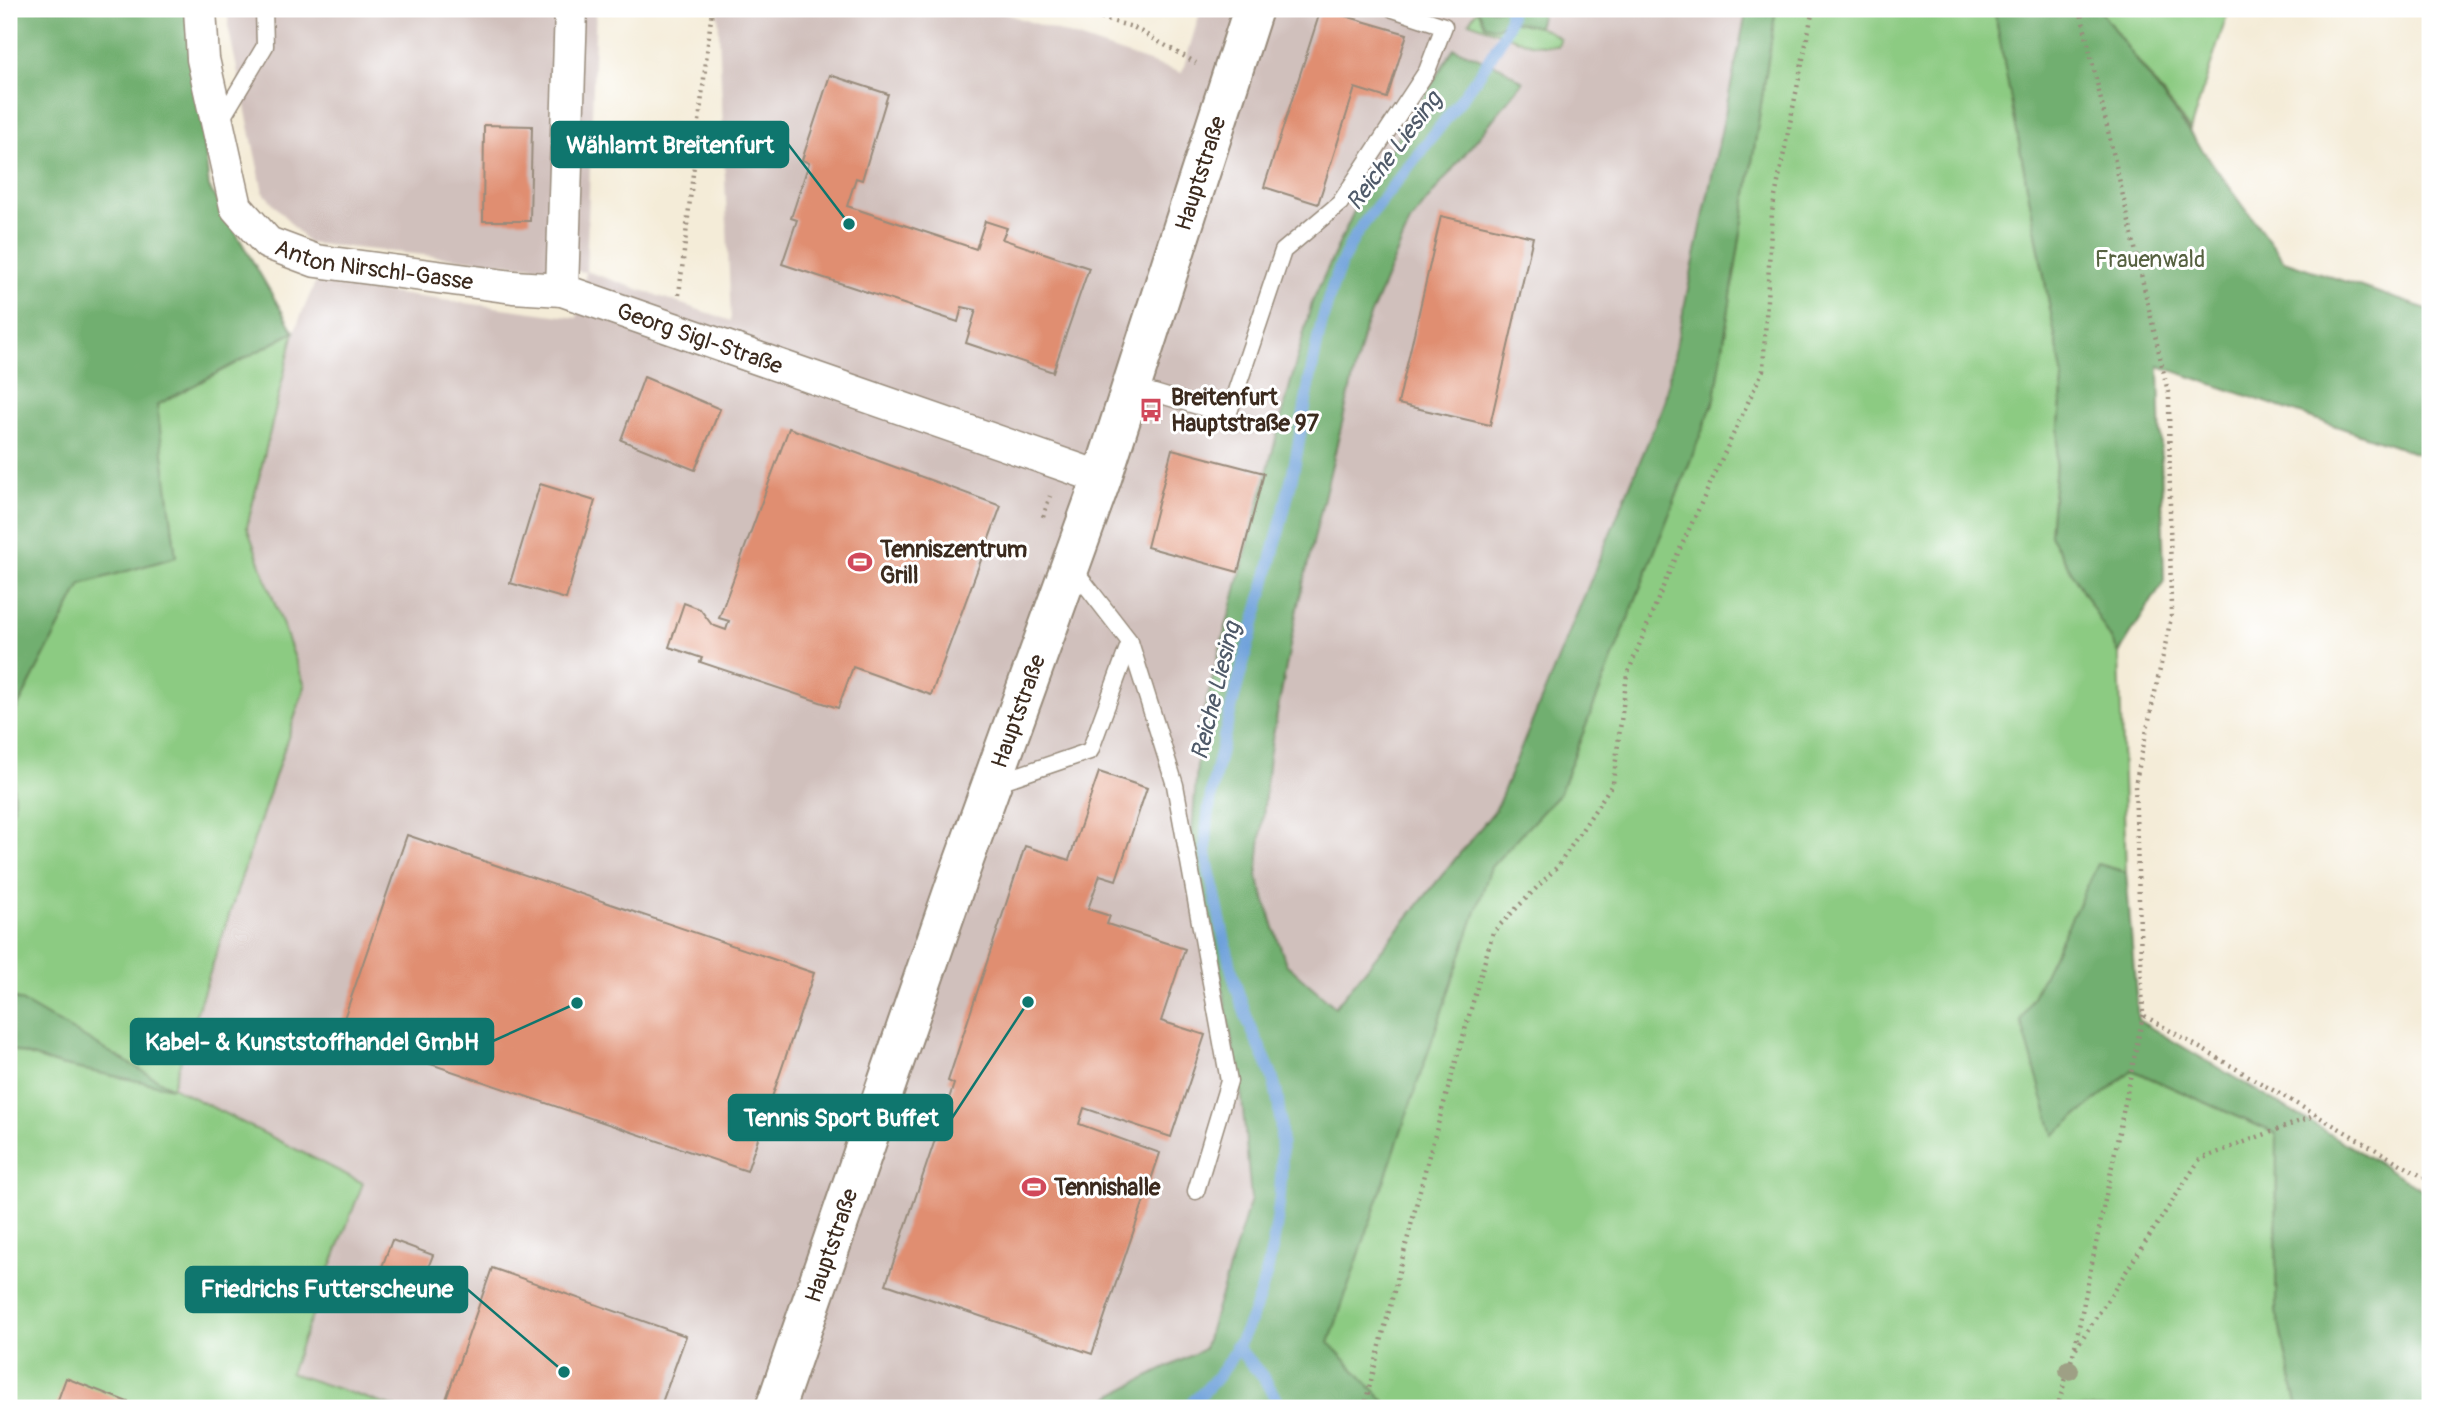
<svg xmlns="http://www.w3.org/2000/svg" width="2439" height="1417" viewBox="0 0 2439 1417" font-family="Pangolin,sans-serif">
  <rect width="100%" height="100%" fill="#fff"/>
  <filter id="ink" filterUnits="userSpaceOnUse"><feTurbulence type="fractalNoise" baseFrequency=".0143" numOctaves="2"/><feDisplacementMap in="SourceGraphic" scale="14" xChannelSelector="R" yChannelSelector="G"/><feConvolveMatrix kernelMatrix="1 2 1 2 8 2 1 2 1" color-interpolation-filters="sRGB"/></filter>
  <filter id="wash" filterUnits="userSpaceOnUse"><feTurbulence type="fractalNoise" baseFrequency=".00686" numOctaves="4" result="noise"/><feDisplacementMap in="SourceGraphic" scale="28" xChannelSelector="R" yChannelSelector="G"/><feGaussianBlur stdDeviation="1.57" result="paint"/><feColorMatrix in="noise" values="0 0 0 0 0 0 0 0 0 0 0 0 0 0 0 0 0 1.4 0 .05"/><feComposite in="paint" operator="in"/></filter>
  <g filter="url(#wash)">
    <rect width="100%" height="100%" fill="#f4ecd8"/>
    <path fill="#d0c0bc" d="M228,9H596L586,271L731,321L718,9H992L1182,73L1201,9H1477L1469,22L1530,44L1553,32L1538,27L1543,9H1747L1664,403L1496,809L1335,1007L1286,964L1257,876L1269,756L1297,609L1365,328L1410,222L1523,82L1454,48L1361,196L1312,302L1275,451L1230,607L1191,844L1215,944L1242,1099L1251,1199L1204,1350L1112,1395L1097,1408H396L290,1373L362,1183L172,1088L305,686L247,527L294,332L315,283L577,318L586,272L308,243L263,192L228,26Z"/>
    <g fill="#8ccb82" stroke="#647a50" stroke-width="2">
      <path d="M1478,9L1485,25L1497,28L1507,20C1525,24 1546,26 1560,39L1558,46L1530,44L1469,22Z"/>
      <path d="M1776,9H1994L2063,378L2050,535L2119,653L2126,872L2098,864L2132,1070L2277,1134L2276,1311L2298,1408H1391L1329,1343L1491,866L1559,794L1715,398Z"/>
      <path d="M2099,9H2229L2190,130Z"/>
      <path d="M294,332L247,527L305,686L172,1087L363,1183L290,1373L396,1408H9V1049L60,1065L169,1086L9,996V816L14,807L11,720L81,584L176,557L156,405Z"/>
    </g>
    <g fill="#71af70" stroke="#566c47" stroke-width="2">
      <path d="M9,9H191L209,187L294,332L157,405L176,557L81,584L11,720L14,808L9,816Z"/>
      <path d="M1478,9H1543L1538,27L1507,20L1497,28L1485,25Z"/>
      <path d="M1747,9H1776L1715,398L1559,794L1491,867L1329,1343L1391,1408H1097L1112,1395L1204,1349L1251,1199L1242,1099L1215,944L1191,844L1200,726L1312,302L1361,196L1454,48L1501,67L1523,82L1410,222L1365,328L1297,609L1269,756L1257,876L1286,964L1335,1007L1496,809L1664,403Z"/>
      <path d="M1994,9H2099L2284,261L2430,310V458L2159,366L2164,581L2119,653L2050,535L2063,378Z"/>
      <path d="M2098,864L2126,872L2138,1020L2430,1194V1408H2298L2276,1311L2277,1134L2132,1070L2054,1135L2021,1021Z"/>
      <path d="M9,996L21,1001L172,1088L60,1065L9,1049Z"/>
    </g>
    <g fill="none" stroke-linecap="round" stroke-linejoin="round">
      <g stroke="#6ea1da" stroke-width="12">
        <path d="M1236,1346L1264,1378L1281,1408"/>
        <path d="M1184,1408C1269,1350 1293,1191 1277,1095C1272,1066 1253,1038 1244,1010C1231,975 1224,937 1216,900C1213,883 1206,865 1206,848C1206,818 1212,787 1219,758C1241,662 1272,568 1293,472C1309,397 1316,304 1354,238C1379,196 1518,45 1510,9"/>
      </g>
    </g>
    <g id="blocks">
      <g fill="#e08e71">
        <path d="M1321,9L1407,34L1387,98L1355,88L1318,204L1264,187Z"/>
        <path d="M830,75L888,94L862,180L856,178L847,206L976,249L985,221L1007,228L1002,239L1089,268L1053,372L966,343L976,310L962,307L958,322L782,264L797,220L791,218L809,163L802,160Z"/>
        <path d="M484,125L532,126L530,221H483Z"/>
        <path d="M1441,216L1533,237L1490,425L1398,404Z"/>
        <path d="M644,377L720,409L695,470L621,440Z"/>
        <path d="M789,428L1001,506L931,695L853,667L838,708L700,662L702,658L669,647L684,603L700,609L712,625L726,630L729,621L719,618Z"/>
        <path d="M1172,449L1264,473L1238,572L1147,547Z"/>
        <path d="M540,484L595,501L566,599L510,583Z"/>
        <path d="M1099,772L1147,788L1116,880L1100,875L1088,909L1110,916L1107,924L1185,949L1161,1021L1205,1035L1171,1137L1084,1108L1079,1124L1160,1153L1092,1354L886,1284L954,1084L948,1081L1025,846L1069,860Z"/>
        <path d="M407,835L814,973L747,1171L339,1033Z"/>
        <path d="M392,1240L433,1255L419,1290L379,1275Z"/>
        <path d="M492,1268L686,1336L660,1408H443Z"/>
        <path d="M66,1378L143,1408H55Z"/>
      </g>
    </g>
  </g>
  <g filter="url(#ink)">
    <use href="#blocks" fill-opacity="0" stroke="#988b7b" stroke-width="2"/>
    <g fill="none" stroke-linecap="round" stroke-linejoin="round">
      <g stroke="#988b7b" stroke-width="19">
        <g id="lane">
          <path d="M219,123L265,46L264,9"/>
          <path d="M1131,386L1228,415L1283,251L1340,203L1427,71L1444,26L1393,9"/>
          <path d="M1130,642L1175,785L1229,1081L1196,1191"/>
          <path d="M996,783L1090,751L1130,642L1072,567"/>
        </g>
      </g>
      <g stroke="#988b7b" stroke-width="35">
        <g id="street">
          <path id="s1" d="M200,9L203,59L236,207L268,243L316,261L513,287L562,290L1102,478"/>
          <path d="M562,290L571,9"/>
        </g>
      </g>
      <g stroke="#988b7b" stroke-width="42">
        <g id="secondary">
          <path id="s2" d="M775,1408L958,877L1102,478L1253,9"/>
        </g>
      </g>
      <g stroke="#988b7b" stroke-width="4.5" stroke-dasharray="2 5" stroke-linecap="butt">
        <path d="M1067,9L1133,27L1196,63"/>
        <path d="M2080,9L2169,396L2171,618L2135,785L2143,1015L2430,1181"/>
        <path d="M679,295L712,9"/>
        <path d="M1043,517L1050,496"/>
        <path d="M2075,1346L2143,1015"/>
        <path d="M1364,1408L1428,1159L1493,932L1558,866L1613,783L1627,675L1667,577L1763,370L1772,212L1813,9"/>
        <path d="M2057,1408L2074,1351L2200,1159L2316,1115"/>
      </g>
      <use href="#lane" stroke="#fff" stroke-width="16"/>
      <use href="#street" stroke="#fff" stroke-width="32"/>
      <use href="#secondary" stroke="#fff" stroke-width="38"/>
    </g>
    <circle fill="#9ea085" cx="2069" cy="1370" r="10"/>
  </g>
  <defs>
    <g id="bus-bare" transform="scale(1.89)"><path d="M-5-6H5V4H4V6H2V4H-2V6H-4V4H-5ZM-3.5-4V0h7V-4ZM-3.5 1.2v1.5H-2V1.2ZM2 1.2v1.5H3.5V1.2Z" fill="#d1495b" stroke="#fff" stroke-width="2.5" paint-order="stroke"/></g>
    <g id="stadium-bare" transform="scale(1.89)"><path d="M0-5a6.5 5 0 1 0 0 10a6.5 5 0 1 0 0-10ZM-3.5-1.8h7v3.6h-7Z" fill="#d1495b" stroke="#fff" stroke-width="2.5" paint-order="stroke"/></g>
  </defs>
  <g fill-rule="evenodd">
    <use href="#bus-bare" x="1151" y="410"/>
    <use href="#stadium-bare" x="860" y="562"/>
    <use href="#stadium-bare" x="1034" y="1187"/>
  </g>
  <g text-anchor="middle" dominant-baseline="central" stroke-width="6" stroke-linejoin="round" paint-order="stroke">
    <g font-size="23" fill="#3b2a1e" stroke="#fff">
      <text stroke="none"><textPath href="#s2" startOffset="1306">Hauptstraße</textPath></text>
      <text stroke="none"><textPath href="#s1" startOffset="359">Anton Nirschl-Gasse</textPath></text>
      <text stroke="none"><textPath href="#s1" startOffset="695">Georg Sigl-Straße</textPath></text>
      <text stroke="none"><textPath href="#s2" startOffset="738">Hauptstraße</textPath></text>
      <text stroke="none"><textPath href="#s2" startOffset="172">Hauptstraße</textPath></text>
    </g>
    <g font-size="23" fill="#576241" stroke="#fff">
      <text x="2150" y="259">Frauenwald</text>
    </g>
    <g font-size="23" font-weight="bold" fill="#3b2a1e" stroke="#fff" text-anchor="start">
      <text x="1171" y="397">Breitenfurt<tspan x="1171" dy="26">Hauptstraße 97</tspan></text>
      <text x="880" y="549">Tenniszentrum<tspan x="880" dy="26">Grill</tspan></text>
      <text x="1054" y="1187">Tennishalle</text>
    </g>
    <g font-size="24" font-style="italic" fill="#4f5a69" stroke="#fff">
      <text transform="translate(1394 151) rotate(-53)">Reiche Liesing</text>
      <text transform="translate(1216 691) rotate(-76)">Reiche Liesing</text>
    </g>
  </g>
  <path fill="none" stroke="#0f766e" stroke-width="2.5" d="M849 224L788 144M577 1003L493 1041M1028 1002L952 1118M564 1372L467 1289"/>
  <g fill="#0f766e" stroke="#fff" stroke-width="2.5">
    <circle cx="849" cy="224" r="7"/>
    <circle cx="577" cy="1003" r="7"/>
    <circle cx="1028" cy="1002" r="7"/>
    <circle cx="564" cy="1372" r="7"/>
  </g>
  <g fill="#0f766e" stroke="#0f766e" stroke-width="2.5">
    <rect x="552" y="122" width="236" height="45" rx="7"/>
    <rect x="131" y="1019" width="362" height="45" rx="7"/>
    <rect x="729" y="1095" width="223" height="45" rx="7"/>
    <rect x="186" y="1267" width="281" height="45" rx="7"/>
  </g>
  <g font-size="24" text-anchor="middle" font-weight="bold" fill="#fff">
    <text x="670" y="153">Wählamt Breitenfurt</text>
    <text x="312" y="1050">Kabel- &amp; Kunststoffhandel GmbH</text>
    <text x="841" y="1126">Tennis Sport Buffet</text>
    <text x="327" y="1297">Friedrichs Futterscheune</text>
  </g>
  <rect width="2439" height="1417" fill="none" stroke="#fff" stroke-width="35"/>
</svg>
